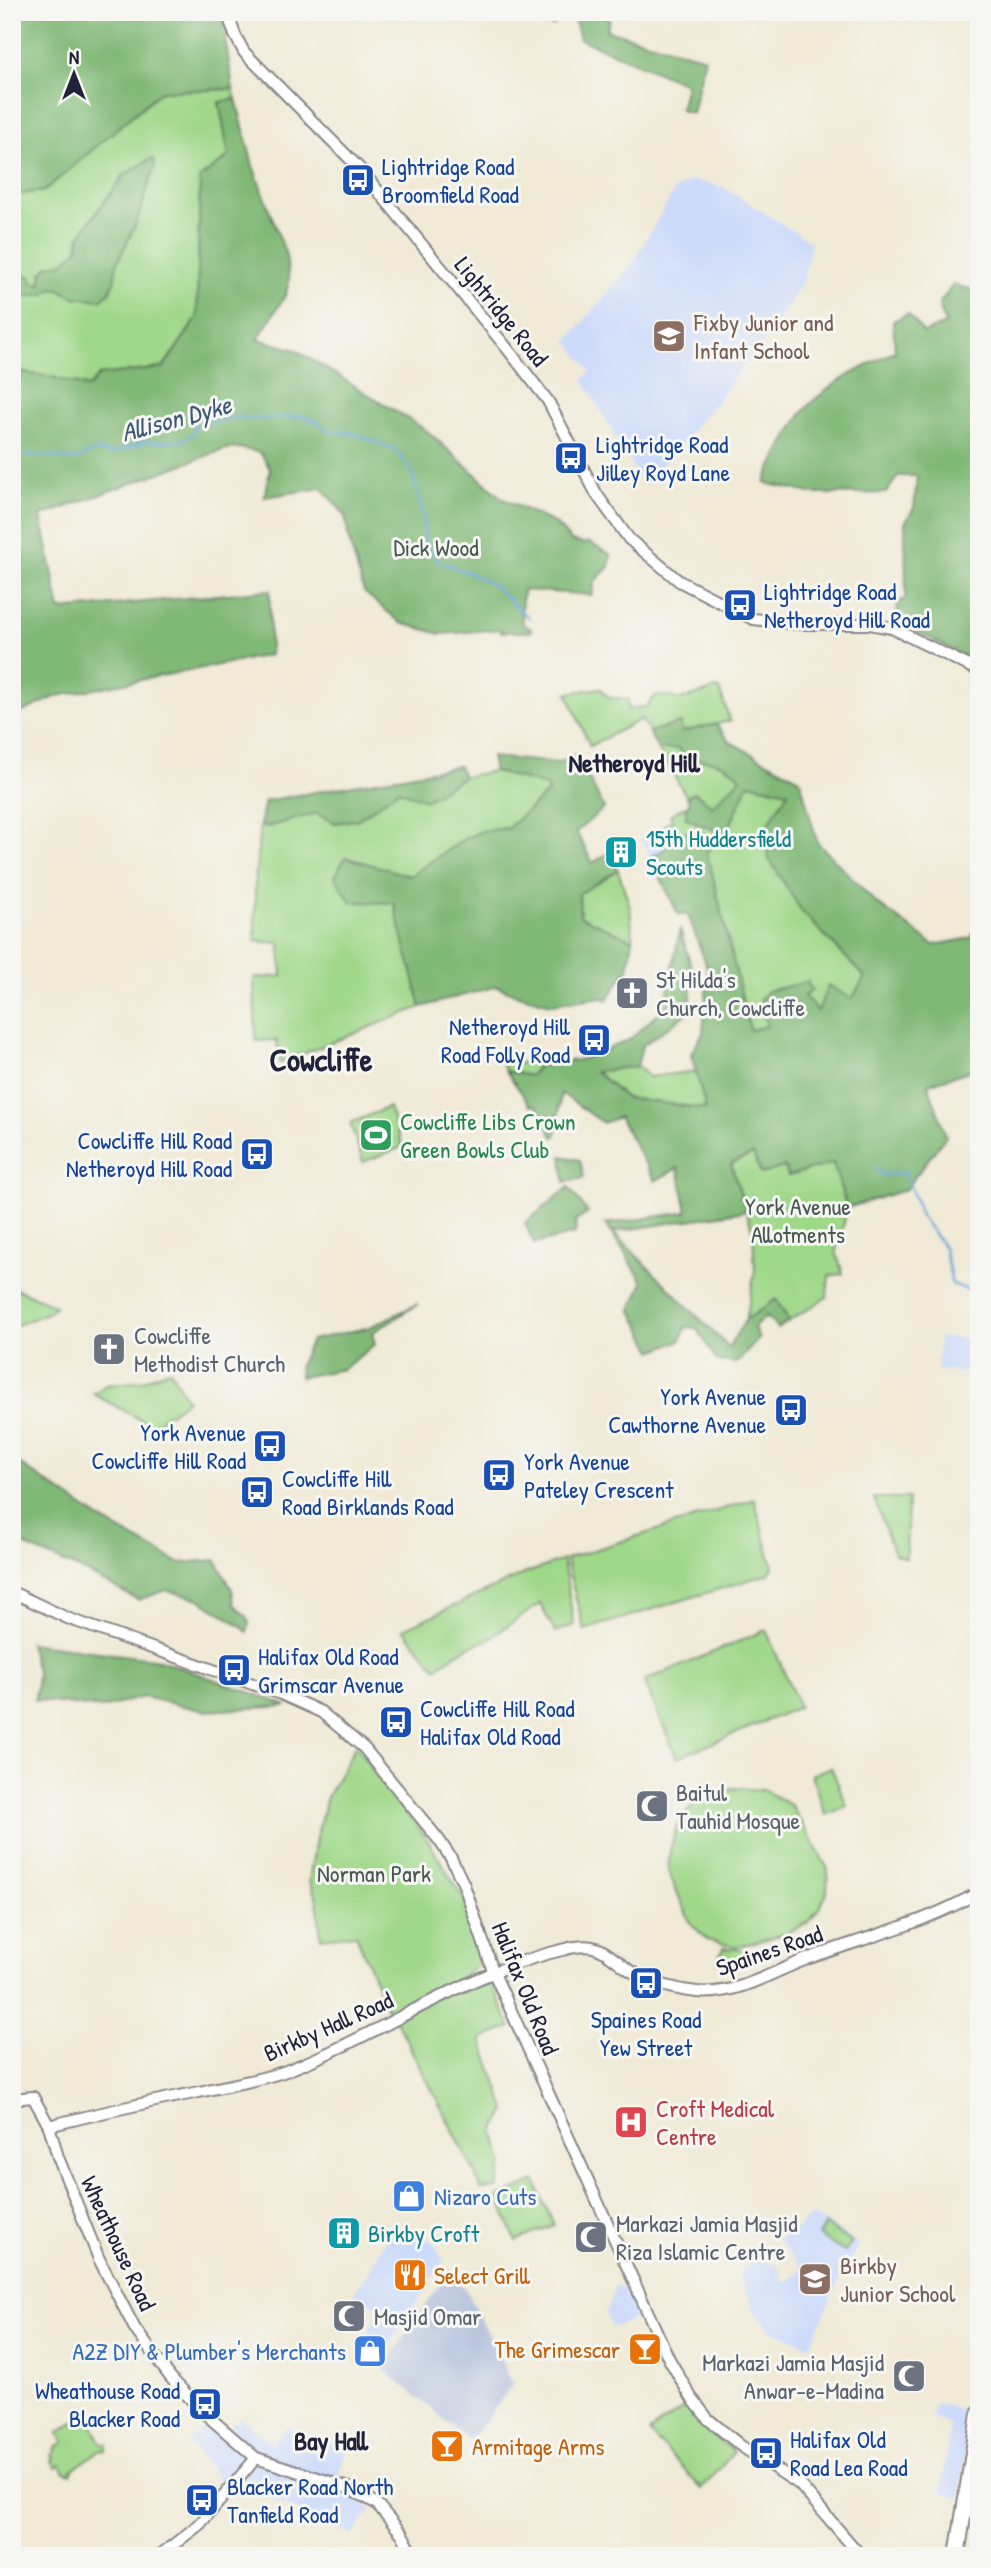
<svg xmlns="http://www.w3.org/2000/svg" width="991" height="2568" viewBox="0 0 991 2568" font-family="'Patrick Hand',sans-serif">
  <rect width="100%" height="100%" fill="#f6f6f2"/>
  <filter id="ink" filterUnits="userSpaceOnUse"><feTurbulence type="fractalNoise" baseFrequency=".0143" numOctaves="2"/><feDisplacementMap in="SourceGraphic" scale="14" xChannelSelector="R" yChannelSelector="G"/><feConvolveMatrix kernelMatrix="1 2 1 2 8 2 1 2 1" color-interpolation-filters="sRGB"/></filter>
  <filter id="wash" filterUnits="userSpaceOnUse"><feTurbulence type="fractalNoise" baseFrequency=".00686" numOctaves="4" result="noise"/><feDisplacementMap in="SourceGraphic" scale="28" xChannelSelector="R" yChannelSelector="G"/><feGaussianBlur stdDeviation="1.57" result="paint"/><feColorMatrix in="noise" values="0 0 0 0 0 0 0 0 0 0 0 0 0 0 0 0 0 1.4 0 .05"/><feComposite in="paint" operator="in"/></filter>
  <g filter="url(#wash)">
    <rect width="100%" height="100%" fill="#f0ead6"/>
    <g fill="#cddbfa">
      <path d="M692,180L723,187L811,242L803,281L772,330L718,400L644,486L583,380L591,371L567,341L632,264L675,189Z"/>
      <path d="M665,825L675,843L651,857L641,838Z"/>
      <path d="M939,1337L979,1339V1373L937,1370Z"/>
      <path d="M812,2214L859,2244L839,2282L810,2346L769,2329L755,2313L738,2274L764,2252L772,2265L775,2262L782,2274L779,2277L786,2282L802,2269L778,2239L782,2235L778,2231L785,2224L793,2231Z"/>
      <path d="M393,2225L434,2242L444,2261L376,2364L358,2349L381,2308L353,2293L370,2270Z"/>
      <path d="M615,2285L628,2289L639,2317L612,2328L606,2314Z"/>
      <path d="M935,2403L970,2411L960,2498L941,2493L950,2424L931,2417Z"/>
      <path d="M240,2417L272,2445L287,2427L347,2451L333,2488L350,2495L372,2510L352,2535L266,2497L233,2471L221,2483L188,2441L208,2425L222,2437Z"/>
    </g>
    <path fill="#b9c5de" d="M450,2269L469,2295L513,2384L470,2441L383,2369Z"/>
    <g fill="#a0d88a" stroke="#617d62" stroke-width="2">
      <path d="M233,89L236,99L219,102L229,156L200,178L197,318L162,368L99,375L89,387L52,377L12,371V195L44,191L161,91Z"/>
      <path d="M600,688L609,698L628,699V709L646,707L655,696H668L680,700L719,688L730,721L681,732L680,723L649,732L641,719L590,746L567,693Z"/>
      <path d="M658,749H681V758C703,759 727,760 741,778L712,807L695,792L687,797Z"/>
      <path d="M494,771L546,786L548,792L508,828L482,831L464,839L410,876L345,858L394,902L421,1007L280,1063L277,1040L256,1041L254,978L282,976L280,943L255,941V883L260,825L267,827L316,813L335,823L359,819L398,790L426,799L463,777Z"/>
      <path d="M749,783L789,792L764,830L802,912L865,977L852,999L818,1011L804,996L807,982L767,1026L750,1030L682,834L675,843L665,825L672,820L670,815L686,806V818L726,834Z"/>
      <path d="M618,870L630,907L633,940L580,917L579,894Z"/>
      <path d="M500,1060L539,1065L530,1076L506,1071Z"/>
      <path d="M637,1066L649,1077L697,1071L706,1109L626,1098L595,1071Z"/>
      <path d="M389,1107L403,1147L363,1162L350,1123Z"/>
      <path d="M753,1154L785,1167L788,1176L833,1163L847,1208L844,1211L845,1219L836,1251L843,1274L829,1276L827,1297L789,1321L776,1300L746,1320L755,1270L753,1232L731,1164Z"/>
      <path d="M12,1287L55,1306L49,1312L12,1327Z"/>
      <path d="M170,1370L187,1400L152,1426L93,1394L106,1385L141,1381Z"/>
      <path d="M874,1498H908L906,1558L894,1554Z"/>
      <path d="M754,1499L773,1567L769,1574L584,1630L566,1559Z"/>
      <path d="M563,1560L574,1625L555,1632L540,1604L487,1640L462,1650L436,1668L403,1629L524,1574Z"/>
      <path d="M766,1630L799,1707L677,1758L644,1681Z"/>
      <path d="M356,1745L383,1786L424,1834L473,1914L483,1961L457,1981L462,1992L490,1978L511,2027L481,2039L506,2110L494,2132L503,2162L497,2188L480,2189L475,2173L399,2026L386,2007L356,1934L321,1938L317,1899L309,1881L316,1838L327,1797Z"/>
      <path d="M831,1767L847,1806L826,1815L811,1775Z"/>
      <path d="M733,1788L764,1790L792,1806L828,1869L827,1892L820,1907L808,1923L781,1935L736,1947L707,1940L690,1922L668,1871L670,1851L677,1825L696,1801Z"/>
      <path d="M723,1948C735,1951 744,1945 750,1958L747,1963H720L718,1960Z"/>
      <path d="M535,2181L554,2225L516,2241L498,2197Z"/>
      <path d="M825,2225L852,2242L845,2252L818,2236Z"/>
      <path d="M687,2406L707,2431L734,2452L702,2489L649,2432Z"/>
      <path d="M83,2416L87,2417L102,2443L107,2444L106,2451L100,2450L73,2469L71,2474L65,2472L60,2464L56,2467L51,2460L54,2459L52,2455L56,2452L55,2449L64,2442L58,2433Z"/>
    </g>
    <g fill="#80b876" stroke="#516d58" stroke-width="2">
      <path d="M12,12H222L229,35L225,38L233,89L161,91L44,191L12,195Z"/>
      <path d="M519,12H601L610,20L606,30L705,58L692,113L680,110L686,84L580,39L575,21L561,17L553,26Z"/>
      <path d="M236,99L253,166L286,255L289,280L286,294L258,339L296,350L426,430L503,499L556,524L571,541L586,544L588,542L611,555L609,567L595,581L592,595L523,590L521,611L523,624L531,629V632H501V629L441,634L401,623L364,592L349,540L345,515L322,488L264,497L270,469L261,453L240,448L225,449L41,516L60,610L270,590V655L57,696L16,715L12,681V371L52,377L89,387L99,375L163,368L197,318L200,178L229,156L219,102Z"/>
      <path d="M152,158L155,161V166L136,224L117,263L114,282L109,293L100,300L73,297L59,289L52,288L45,294L12,298V275L24,274L31,277L32,282L40,284L42,273L48,266L64,262L78,249L80,235L124,175Z"/>
      <path d="M953,285L979,291V664L896,621L897,603L906,598L905,523L914,508L917,476H898L886,493L815,494L765,483C773,462 795,419 811,403C835,380 866,366 895,351L893,321L908,314L924,333L945,324L939,304Z"/>
      <path d="M681,723L682,732L716,724L730,742L800,779L817,842L875,902L934,945L971,938L979,922V1068L928,1084L946,1136L905,1190L847,1208L833,1163L788,1176L784,1167L761,1174L753,1154L731,1164L746,1211L613,1232L728,1347L746,1320L776,1299L789,1321L778,1329L767,1316L754,1327L759,1339L736,1363L717,1361L697,1328L686,1327L681,1340L653,1351L631,1309L643,1282L606,1224L687,1212L678,1168L655,1181L619,1117L603,1123L561,1093L556,1136L553,1137L536,1105H530L506,1071L530,1076L539,1065L583,1059L629,1040L665,1007L680,929L693,972L690,1011L642,1046L637,1066L595,1072L626,1098L706,1109L691,1054L703,1033L708,970L688,915L678,914L651,857L675,843L682,834L694,829L718,841L707,852L750,1030L767,1026L760,1000L767,991L807,982L812,990L804,996L818,1011L828,985L852,999L865,977L802,912L769,859L764,830L788,792L749,783L726,835L686,818V806L690,804L687,797L695,792L712,806L741,778C727,760 702,759 681,758L680,749H658L649,732Z"/>
      <path d="M576,754L604,808L576,832L593,863L608,853L618,870L579,894L580,916L633,940L628,969L607,1000L602,997L551,1004L515,994L497,986L421,1007L394,903L351,902L335,877L345,857L410,876L464,839L482,831L508,828L548,792L546,786L494,771L491,757L559,763Z"/>
      <path d="M459,766L463,777L426,800L398,790L359,819L335,823L316,813L267,827L260,825L265,801Z"/>
      <path d="M562,1156L580,1160L584,1178L565,1182Z"/>
      <path d="M569,1187L588,1213L576,1221L575,1234L534,1244L525,1223Z"/>
      <path d="M417,1304V1305L372,1333L375,1344L343,1369L300,1377L299,1366L311,1340L370,1327Z"/>
      <path d="M12,1457L15,1461L105,1522L179,1563L216,1560L232,1589L234,1604L247,1617L250,1624L247,1632L241,1626L199,1599L167,1590L138,1600L86,1572L21,1544L12,1538Z"/>
      <path d="M29,1643L160,1660L288,1706L205,1711L143,1697L103,1708L35,1700L37,1672Z"/>
    </g>
    <g fill="none" stroke-linecap="round" stroke-linejoin="round">
      <g stroke="#68a5da" stroke-width="2.5">
        <path d="M26,455L50,456L75,460L95,450L111,454L147,441L159,442L185,439L194,433L195,425L237,417L260,419L302,416L315,421L329,430L355,434L395,449L412,472L423,515L426,546L440,562L472,574L493,585L529,618"/>
        <path d="M875,1168L883,1175L905,1173L922,1218L944,1247L952,1284L979,1294"/>
      </g>
    </g>
  </g>
  <g filter="url(#ink)">
    <g fill="none" stroke-linecap="round" stroke-linejoin="round">
      <g stroke="#898688" stroke-width="14">
        <g id="minor">
          <path d="M227,12L235,35L244,52L360,169L506,347L548,401L597,495L629,539L679,581L753,619L799,624H870L892,628L979,671"/>
          <path d="M12,1592L67,1618L281,1694L321,1712L364,1748L439,1840L451,1858L464,1885L493,1971L669,2359L691,2397L708,2419L741,2446L799,2484L861,2556"/>
          <path d="M12,2099L33,2097L49,2126L58,2157L99,2259L135,2329L171,2378L202,2411L256,2458L349,2488L377,2504L402,2534L414,2556"/>
          <path d="M49,2126C99,2113 149,2102 199,2092C227,2085 258,2081 286,2071C382,2034 465,1972 566,1949C605,1939 608,1959 636,1974C654,1983 677,1990 697,1992C736,1996 772,1972 807,1959C865,1937 925,1924 979,1892"/>
          <path d="M159,2556L200,2524L256,2458"/>
        </g>
      </g>
      <g stroke="#898688" stroke-width="18">
        <path id="major" d="M957,2556L979,2414"/>
      </g>
      <use href="#minor" stroke="#fff" stroke-width="10"/>
      <use href="#major" stroke="#fff" stroke-width="14"/>
    </g>
  </g>
  <defs>
    <g id="bus-square" transform="scale(1.75)"><rect x="-9" y="-9" width="18" height="18" rx="4" fill="#1a4fb4" stroke="#f6f6f2"/><path d="M-5-6H5V4H4V6H2V4H-2V6H-4V4H-5ZM-3.5-4V0h7V-4ZM-3.5 1.2v1.5H-2V1.2ZM2 1.2v1.5H3.5V1.2Z" fill="#fff"/></g>
    <g id="school-square" transform="scale(1.75)"><rect x="-9" y="-9" width="18" height="18" rx="4" fill="#8d6e63" stroke="#f6f6f2"/><path d="M0-5L7-2L0 1L-7-2ZM-4 1L0 2.5L4 1V4Q0 6-4 4Z" fill="#fff"/></g>
    <g id="building-square" transform="scale(1.75)"><rect x="-9" y="-9" width="18" height="18" rx="4" fill="#0f9aa8" stroke="#f6f6f2"/><path d="M-4-6H4V6H1V3H-1V6H-4ZM-2.5-4.3h1.7v1.8h-1.7ZM.8-4.3h1.7v1.8H.8ZM-2.5-1h1.7V.8h-1.7ZM.8-1h1.7V.8H.8Z" fill="#fff"/></g>
    <g id="church-square" transform="scale(1.75)"><rect x="-9" y="-9" width="18" height="18" rx="4" fill="#6b7280" stroke="#f6f6f2"/><path d="M-1.2-6h2.4v3.5h3.3v2.4h-3.3V6h-2.4V-.1h-3.3v-2.4h3.3Z" fill="#fff"/></g>
    <g id="stadium-square" transform="scale(1.75)"><rect x="-9" y="-9" width="18" height="18" rx="4" fill="#2e9e5b" stroke="#f6f6f2"/><path d="M0-5a6.5 5 0 1 0 0 10a6.5 5 0 1 0 0-10ZM-3.5-1.8h7v3.6h-7Z" fill="#fff"/></g>
    <g id="mosque-square" transform="scale(1.75)"><rect x="-9" y="-9" width="18" height="18" rx="4" fill="#6b7280" stroke="#f6f6f2"/><path d="M3.5-4.9A6 6 0 1 0 3.5 4.9A5 5 0 1 1 3.5-4.9Z" fill="#fff"/></g>
    <g id="hospital-square" transform="scale(1.75)"><rect x="-9" y="-9" width="18" height="18" rx="4" fill="#e0444e" stroke="#f6f6f2"/><path d="M-5-5h3v3.5h4V-5h3V5h-3V1.5h-4V5h-3Z" fill="#fff"/></g>
    <g id="shop-square" transform="scale(1.75)"><rect x="-9" y="-9" width="18" height="18" rx="4" fill="#3f7fe0" stroke="#f6f6f2"/><path d="M-5-2.5h2.3a2.7 3.5 0 0 1 5.4 0H5L5.5 6h-11ZM-1.5-2.5h3a1.5 2.3 0 0 0-3 0Z" fill="#fff"/></g>
    <g id="restaurant-square" transform="scale(1.75)"><rect x="-9" y="-9" width="18" height="18" rx="4" fill="#e8710a" stroke="#f6f6f2"/><path d="M-5-6h1v4h1v-4h1v4h1v-4h1v5L-1.5 .5V6h-2V.5L-5-1ZM5-6V6H3V1.5H1.5Q1.5-4 5-6Z" fill="#fff"/></g>
    <g id="bar-square" transform="scale(1.75)"><rect x="-9" y="-9" width="18" height="18" rx="4" fill="#e8710a" stroke="#f6f6f2"/><path d="M-6-5H6L.8 .8V4.5H3.5V6h-7V4.5H-.8V.8Z" fill="#fff"/></g>
  </defs>
  <g fill-rule="evenodd">
    <use href="#bus-square" x="358" y="180"/>
    <use href="#school-square" x="669" y="336"/>
    <use href="#bus-square" x="571" y="458"/>
    <use href="#bus-square" x="740" y="605"/>
    <use href="#building-square" x="621" y="852"/>
    <use href="#church-square" x="632" y="993"/>
    <use href="#bus-square" x="594" y="1040"/>
    <use href="#stadium-square" x="376" y="1135"/>
    <use href="#bus-square" x="257" y="1154"/>
    <use href="#church-square" x="109" y="1349"/>
    <use href="#bus-square" x="791" y="1410"/>
    <use href="#bus-square" x="270" y="1446"/>
    <use href="#bus-square" x="499" y="1475"/>
    <use href="#bus-square" x="257" y="1492"/>
    <use href="#bus-square" x="234" y="1670"/>
    <use href="#bus-square" x="396" y="1722"/>
    <use href="#mosque-square" x="652" y="1806"/>
    <use href="#bus-square" x="646" y="1983"/>
    <use href="#hospital-square" x="631" y="2122"/>
    <use href="#shop-square" x="409" y="2196"/>
    <use href="#building-square" x="344" y="2233"/>
    <use href="#mosque-square" x="591" y="2237"/>
    <use href="#restaurant-square" x="410" y="2275"/>
    <use href="#school-square" x="815" y="2279"/>
    <use href="#mosque-square" x="349" y="2316"/>
    <use href="#bar-square" x="645" y="2349"/>
    <use href="#shop-square" x="370" y="2351"/>
    <use href="#mosque-square" x="909" y="2376"/>
    <use href="#bus-square" x="205" y="2404"/>
    <use href="#bar-square" x="447" y="2446"/>
    <use href="#bus-square" x="766" y="2453"/>
    <use href="#bus-square" x="202" y="2500"/>
  </g>
  <g text-anchor="middle" dominant-baseline="central" stroke-width="6" stroke-linejoin="round" paint-order="stroke">
    <g font-size="24" fill="#164399" stroke="#f6f6f2" text-anchor="start">
      <text x="382" y="166">Lightridge Road<tspan x="382" dy="28">Broomfield Road</tspan></text>
      <text x="596" y="444">Lightridge Road<tspan x="596" dy="28">Jilley Royd Lane</tspan></text>
      <text x="764" y="591">Lightridge Road<tspan x="764" dy="28">Netheroyd Hill Road</tspan></text>
      <text x="570" y="1026" text-anchor="end">Netheroyd Hill<tspan x="570" dy="28">Road Folly Road</tspan></text>
      <text x="232" y="1140" text-anchor="end">Cowcliffe Hill Road<tspan x="232" dy="28">Netheroyd Hill Road</tspan></text>
      <text x="766" y="1396" text-anchor="end">York Avenue<tspan x="766" dy="28">Cawthorne Avenue</tspan></text>
      <text x="246" y="1432" text-anchor="end">York Avenue<tspan x="246" dy="28">Cowcliffe Hill Road</tspan></text>
      <text x="524" y="1461">York Avenue<tspan x="524" dy="28">Pateley Crescent</tspan></text>
      <text x="282" y="1478">Cowcliffe Hill<tspan x="282" dy="28">Road Birklands Road</tspan></text>
      <text x="258" y="1656">Halifax Old Road<tspan x="258" dy="28">Grimscar Avenue</tspan></text>
      <text x="420" y="1708">Cowcliffe Hill Road<tspan x="420" dy="28">Halifax Old Road</tspan></text>
      <text x="646" y="2019" text-anchor="middle">Spaines Road<tspan x="646" dy="28">Yew Street</tspan></text>
      <text x="180" y="2390" text-anchor="end">Wheathouse Road<tspan x="180" dy="28">Blacker Road</tspan></text>
      <text x="790" y="2439">Halifax Old<tspan x="790" dy="28">Road Lea Road</tspan></text>
      <text x="227" y="2486">Blacker Road North<tspan x="227" dy="28">Tanfield Road</tspan></text>
    </g>
    <g font-size="24" fill="#22223b" stroke="#f6f6f2">
      <text transform="translate(502 311) rotate(51)">Lightridge Road</text>
      <text transform="translate(769 1950) rotate(-19)">Spaines Road</text>
      <text transform="translate(526 1988) rotate(68)">Halifax Old Road</text>
      <text transform="translate(328 2026) rotate(-24)">Birkby Hall Road</text>
      <text transform="translate(119 2243) rotate(65)">Wheathouse Road</text>
    </g>
    <g font-size="24" fill="#785e54" stroke="#f6f6f2" text-anchor="start">
      <text x="694" y="322">Fixby Junior and<tspan x="694" dy="28">Infant School</tspan></text>
      <text x="840" y="2265">Birkby<tspan x="840" dy="28">Junior School</tspan></text>
    </g>
    <g font-size="24" fill="#485953" stroke="#f6f6f2">
      <text x="436" y="547">Dick Wood</text>
      <text x="798" y="1206">York Avenue<tspan x="798" dy="28">Allotments</tspan></text>
      <text x="374" y="1873">Norman Park</text>
    </g>
    <g font-size="24" fill="#0d838f" stroke="#f6f6f2" text-anchor="start">
      <text x="646" y="838">15th Huddersfield<tspan x="646" dy="28">Scouts</tspan></text>
      <text x="368" y="2233">Birkby Croft</text>
    </g>
    <g font-size="24" fill="#5b616d" stroke="#f6f6f2" text-anchor="start">
      <text x="656" y="979">St Hilda's<tspan x="656" dy="28">Church, Cowcliffe</tspan></text>
      <text x="134" y="1335">Cowcliffe<tspan x="134" dy="28">Methodist Church</tspan></text>
      <text x="676" y="1792">Baitul<tspan x="676" dy="28">Tauhid Mosque</tspan></text>
      <text x="616" y="2223">Markazi Jamia Masjid<tspan x="616" dy="28">Riza Islamic Centre</tspan></text>
      <text x="374" y="2316">Masjid Omar</text>
      <text x="884" y="2362" text-anchor="end">Markazi Jamia Masjid<tspan x="884" dy="28">Anwar-e-Madina</tspan></text>
    </g>
    <g font-size="24" fill="#27864d" stroke="#f6f6f2" text-anchor="start">
      <text x="400" y="1121">Cowcliffe Libs Crown<tspan x="400" dy="28">Green Bowls Club</tspan></text>
    </g>
    <g font-size="24" fill="#be3a42" stroke="#f6f6f2" text-anchor="start">
      <text x="656" y="2108">Croft Medical<tspan x="656" dy="28">Centre</tspan></text>
    </g>
    <g font-size="24" fill="#366cbe" stroke="#f6f6f2" text-anchor="start">
      <text x="434" y="2196">Nizaro Cuts</text>
      <text x="346" y="2351" text-anchor="end">A2Z DIY &amp; Plumber's Merchants</text>
    </g>
    <g font-size="24" fill="#c56008" stroke="#f6f6f2" text-anchor="start">
      <text x="434" y="2275">Select Grill</text>
      <text x="620" y="2349" text-anchor="end">The Grimescar</text>
      <text x="472" y="2446">Armitage Arms</text>
    </g>
    <g font-size="26" font-style="italic" fill="#3e567b" stroke="#f6f6f2">
      <text transform="translate(176 418) rotate(-15)">Allison Dyke</text>
    </g>
    <g font-size="26" font-weight="bold" fill="#22223b" stroke="#f6f6f2">
      <text x="634" y="762">Netheroyd Hill</text>
      <text x="331" y="2440">Bay Hall</text>
    </g>
    <g font-size="32" font-weight="bold" fill="#22223b" stroke="#f6f6f2">
      <text x="321" y="1059">Cowcliffe</text>
    </g>
  </g>
  <rect width="991" height="2568" fill="none" stroke="#f6f6f2" stroke-width="42"/>
  <g transform="translate(74 74)" stroke="#f6f6f2" stroke-width="5" paint-order="stroke">
  <path d="M0-5L12 26L0 18L-12 26Z" fill="#22223b"/>
  <text y="-10" font-size="19" font-weight="bold" text-anchor="middle" fill="#22223b">N</text>
  </g>
</svg>
